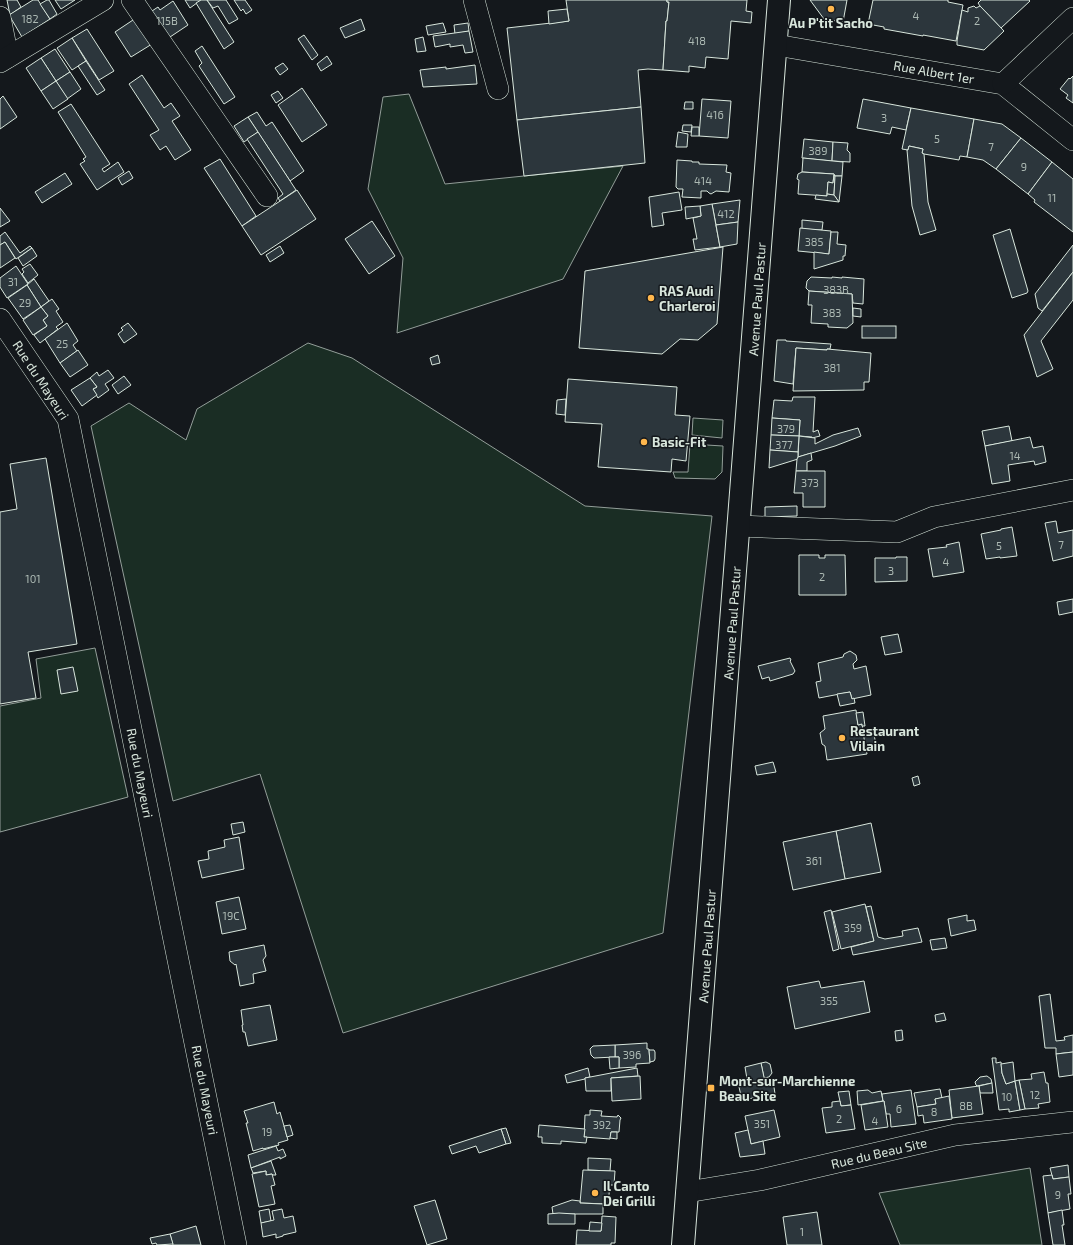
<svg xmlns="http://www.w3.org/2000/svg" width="1073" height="1245" viewBox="0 0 1073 1245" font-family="'Exo 2',sans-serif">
  <rect width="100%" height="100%" fill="#14181c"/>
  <g fill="#1a2d24" stroke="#939e99">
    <path d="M409,94L445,184L623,166L563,279L397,333L403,258L368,189L383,97Z"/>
    <path d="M308,343L352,358L585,506L712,516L663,933L343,1033L260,774L173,801L91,426L129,403L186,440L197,409Z"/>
    <path d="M693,418L723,420L722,438L692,435Z"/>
    <path d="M690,444L723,446L722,472L715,479L675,478L673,472H688Z"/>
    <path d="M95,648L128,797L0,832V706L41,698L36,659Z"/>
    <path d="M1030,1168L1042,1245H900L879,1193Z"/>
  </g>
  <g fill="#2c363c" stroke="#d8e6dc">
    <path d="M7,0H17L21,7L10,15Z"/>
    <path d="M33,0H38L50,19L22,37L9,15Z"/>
    <path d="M47,0H49L57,14L50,19L40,4Z"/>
    <path d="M55,0H75L61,9Z"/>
    <path d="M185,0H201L190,8Z"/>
    <path d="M201,0H207L234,42L224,49L196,3Z"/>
    <path d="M207,0H226L238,19L229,24L218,6L213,8Z"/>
    <path d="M234,0H245L252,10L246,14L243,9L241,11Z"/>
    <path d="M566,0H667V2H669L667,21H666L663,70L648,69L638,70L641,107L517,120L507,28L569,21Z"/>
    <path d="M667,0H747L746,11L752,12L751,23L731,21L728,59L706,57L705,68L689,66V72L663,70L666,21H667L669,2H667Z"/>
    <path d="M810,0H847L843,22L824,19Z"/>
    <path d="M873,0H948V2L963,5L956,41L923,35V36L884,29V27L868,24Z"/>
    <path d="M981,0H1029L1030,1L1001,28L980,6L978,3Z"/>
    <path d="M173,1L188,25L164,41L146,15L158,7L160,10Z"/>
    <path d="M974,6L976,8L980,6L1004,31L984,50L957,45V41L962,10L968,12V8Z"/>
    <path d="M567,9L569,21L549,24L548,11Z"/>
    <path d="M136,18L152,44L131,57L115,32Z"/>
    <path d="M361,19L365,30L345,38L340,28Z"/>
    <path d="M443,23L446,32L428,35L426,26Z"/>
    <path d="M468,23L469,31L455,34L454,25Z"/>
    <path d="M87,29L114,71L99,80L72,38Z"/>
    <path d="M469,31L473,52L465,53L463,45L450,47V44L435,47L433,36Z"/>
    <path d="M304,35L318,55L312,60L298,39Z"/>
    <path d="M423,37L426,51L417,52L415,39Z"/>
    <path d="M72,38L86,61L72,70L57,48Z"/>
    <path d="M202,46L235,97L224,104L199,66L202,63L195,51Z"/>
    <path d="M55,49L70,72L56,81L41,58Z"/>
    <path d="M327,56L332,64L321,71L317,64Z"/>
    <path d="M41,58L56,81L41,91L26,68Z"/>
    <path d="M86,61L105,90L97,95L78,66Z"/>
    <path d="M283,63L288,69L280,75L275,68Z"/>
    <path d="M475,65L477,84L423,87L420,70L446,67V69Z"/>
    <path d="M70,72L81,89L67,99L56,81Z"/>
    <path d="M142,75L164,108L171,103L180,116L172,121L191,150L175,160L166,146L160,150L150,135L159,130L129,84Z"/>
    <path d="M1073,76V103L1066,98L1068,95L1060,89L1069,78L1070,79Z"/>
    <path d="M56,81L68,99L53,109L41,91Z"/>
    <path d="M302,88L327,125L302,142L278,105Z"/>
    <path d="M278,91L283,98L276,103L271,95Z"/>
    <path d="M3,96L17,117L0,129V99Z"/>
    <path d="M702,99L731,101L728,138L699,136Z"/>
    <path d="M863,99L911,108L906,130L892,127L890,134L857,128Z"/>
    <path d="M685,102H693V109H684Z"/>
    <path d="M71,104L110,164L102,169L104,172L118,162L124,172L97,190L80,164L85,161L83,159L86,157L58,112Z"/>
    <path d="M641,107L645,163L524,176L517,120Z"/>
    <path d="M911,108L974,119L967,157L960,156L959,160L924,154L922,153L923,149L909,146L908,150L902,149Z"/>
    <path d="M257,112L266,126L272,122L304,171L290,181L248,117Z"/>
    <path d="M248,117L258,132L244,142L234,126Z"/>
    <path d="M974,119L1002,124L1021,138L996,169L983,160L967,157Z"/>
    <path d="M683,125H692L691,132L682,131Z"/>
    <path d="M692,127H699V136H691Z"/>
    <path d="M258,132L296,190L280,201L278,198L283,194L247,139Z"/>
    <path d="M678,132L688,134L687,147H676Z"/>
    <path d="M1021,138L1052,162L1028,194L996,169Z"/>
    <path d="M804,139L833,142L832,161L802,158Z"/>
    <path d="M833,142L848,143L847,150L850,153V162L832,161Z"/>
    <path d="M909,146L923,149L922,153L924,154L928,202L936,230L920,235L912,206L907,150H908Z"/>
    <path d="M803,158L843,162L842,176H835L834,174L802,172Z"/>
    <path d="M220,159L256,216L242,226L204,168Z"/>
    <path d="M677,160L692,161V162H699V164L727,165L726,172L731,173L729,192L716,191L711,194L709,193L707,191H701V198L682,197L683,189H678L676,187Z"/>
    <path d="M1052,162L1073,179V232L1034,202L1035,200L1028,194Z"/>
    <path d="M129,171L133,178L122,185L118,178Z"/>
    <path d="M802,172L834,174L833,183L828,182L827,196L798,194L799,180L797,179L798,174Z"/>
    <path d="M65,173L72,184L42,203L35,192Z"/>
    <path d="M834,175L835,176L834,195L827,194L828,182L833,183Z"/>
    <path d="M835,176H842L839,202L834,195Z"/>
    <path d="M297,190L316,219L261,255L242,226Z"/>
    <path d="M679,192L682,210L662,213L664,225L652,227L649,197Z"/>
    <path d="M827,194L834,195L839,202L815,199L816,195L827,196Z"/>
    <path d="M740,200L738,222L716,225L712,204Z"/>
    <path d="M712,204L720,247L695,250L693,239H697L693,218L701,216L700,206Z"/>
    <path d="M700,206L701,216L686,219L685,207Z"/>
    <path d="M0,208L10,221L0,227Z"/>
    <path d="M802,220L823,222L822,230L802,229Z"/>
    <path d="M372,221L395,256L369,274L345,239Z"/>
    <path d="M738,222L737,244L720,247L716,225Z"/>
    <path d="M800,228L831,231L829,254L798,251Z"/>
    <path d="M1010,229L1028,291L1027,293L1012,298L993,235Z"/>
    <path d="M5,232L20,253L30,246L32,248L16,259L5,242L0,245V236Z"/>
    <path d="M831,232H838L837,244L846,245L845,256H843V260L814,269V252L829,254Z"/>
    <path d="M5,242L15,258L0,268V245Z"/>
    <path d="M1073,245V272L1042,311L1038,308L1035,294Z"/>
    <path d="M280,246L284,253L270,262L266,255Z"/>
    <path d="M723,247L717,324L698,340L680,339L662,354L579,348L585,271Z"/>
    <path d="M32,248L37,256L23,266L18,258Z"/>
    <path d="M30,264L38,275L28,283L22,274L24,272L22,269Z"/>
    <path d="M16,266L28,284L7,298L0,287V278Z"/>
    <path d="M1073,272V300L1041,341L1053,369L1037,377L1024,335Z"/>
    <path d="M811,277L832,278V277L842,278V277L864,279L863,304L853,303L852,294L809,291L806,288L807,281Z"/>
    <path d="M34,279L49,301L41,307L27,285Z"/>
    <path d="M27,285L41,307L23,319L8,298Z"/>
    <path d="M809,291L852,294L853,323L847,328L828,327V324L811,323L812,305H808Z"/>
    <path d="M52,299L59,309L56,311L63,322L56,327L58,329L40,343L34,335L47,326L43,320L48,316L41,307Z"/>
    <path d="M41,307L48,316L43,320L47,326L33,335L23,320Z"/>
    <path d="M853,308L861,309V317L853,316Z"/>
    <path d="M67,323L78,341L73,345L77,351L60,363L45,339Z"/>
    <path d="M128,323L137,334L124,343L118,334L123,330L121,328Z"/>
    <rect x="862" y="326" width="34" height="12"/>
    <path d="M777,340H786V341L831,344L830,349H827V350L796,348L793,384L774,381Z"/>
    <path d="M796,348L827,350V349L871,353L869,382H864V390L793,391Z"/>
    <path d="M78,350L88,365L70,377L60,363Z"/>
    <path d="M438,355L440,363L432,365L430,358Z"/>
    <path d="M108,370L114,378L105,384L109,390L98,398L93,389L97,387L90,378L97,372L99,376Z"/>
    <path d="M124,376L131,385L118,394L112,385Z"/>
    <path d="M90,378L97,387L93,389L97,395L82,406L71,390Z"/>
    <path d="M568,379L677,387L675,415L690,416L686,461L672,459L671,472L598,467L602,424L565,422Z"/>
    <path d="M793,397H815L813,432L818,430L820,436L812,438V437L799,436L800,420L772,418L774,400L792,401Z"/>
    <path d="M566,399L565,415L556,414L557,400Z"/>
    <path d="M772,418L800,420L799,436L771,435Z"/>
    <path d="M1009,426L1012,441L985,446L982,431Z"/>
    <path d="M858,428L861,436L835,446L798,457L799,436L815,438V444L833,435Z"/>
    <path d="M771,435L799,436L798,452L770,450Z"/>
    <path d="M1030,437L1033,448L1043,446L1046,462L1035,465L1034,461L1008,465L1010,481L992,484L985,446Z"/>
    <path d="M770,450L798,452V459L769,468Z"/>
    <path d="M811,453L812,460L807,462V471H796L797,459L798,457Z"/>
    <path d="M46,458L77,644L28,652L36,698L0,704V512L17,509L10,464Z"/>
    <path d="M796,471H825V507H803V493H794Z"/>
    <path d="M797,506V516L765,517V507Z"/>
    <path d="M1056,521L1058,533L1073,530V556L1053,561L1045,523Z"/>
    <path d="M1012,527L1017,556L1000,558V557L986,559L981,534L1001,530V529Z"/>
    <path d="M959,542L964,572L933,577L928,549L947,547L946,545Z"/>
    <path d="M799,555H819V558H825V555H845L846,595H799Z"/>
    <path d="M896,557H907V581L875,582V558H896Z"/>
    <path d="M1073,599V612L1059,615L1057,602Z"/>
    <path d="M898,634L902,652L885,655L881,637Z"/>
    <path d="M850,651L856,655L857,660L853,664L854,669L866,666L871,695L852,699L850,692L819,698L816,682L821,681L818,663L843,657L844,654Z"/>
    <path d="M790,658L791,660L790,661L795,671L793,674L770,681L769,677L762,679L758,666Z"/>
    <path d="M73,667L78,691L61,694L57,670Z"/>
    <path d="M850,692L852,699L854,698L855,703L840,706L837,694Z"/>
    <path d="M856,710L858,725L862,724L867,754L827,760L825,746L822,744L820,733L825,729L823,716Z"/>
    <path d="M863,712L865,726H862V724L858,725L856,713Z"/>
    <path d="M873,730L877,749L866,750L863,732Z"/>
    <path d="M773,762L776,772L757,775L755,766Z"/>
    <path d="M918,776L920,784L914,786L912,778Z"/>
    <path d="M243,822L245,832L233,835L231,824Z"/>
    <path d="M871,823L881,872L845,879L836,831Z"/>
    <path d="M836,831L845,879L793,890L783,842Z"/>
    <path d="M239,837L244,869L202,878L198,861L209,859L208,851L225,847L224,840Z"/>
    <path d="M239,897L246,929L222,934L216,902Z"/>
    <path d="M865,904L874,941L841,949L832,912Z"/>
    <path d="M871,906L878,937L885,939L903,936L902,931L918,928L922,942L853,955L851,947L874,941L866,907Z"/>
    <path d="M831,910L839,949L833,951L824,912Z"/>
    <path d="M967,915V921L974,920L976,930L951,936L948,919Z"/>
    <path d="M945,938L947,948L932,950L930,940Z"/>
    <path d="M264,945L266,956L263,960L266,971L253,974L254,983L240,986L236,964L235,965L230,961L229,952Z"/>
    <path d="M819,981L821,988L864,981L870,1012L795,1029L787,987Z"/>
    <path d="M1050,994L1056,1041L1065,1040L1064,1037L1073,1035V1052L1056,1054V1048H1045L1039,996Z"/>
    <path d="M270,1005L277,1040L248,1046L245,1032H243L242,1025H243L241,1010Z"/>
    <path d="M944,1013L946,1020L936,1022L935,1015Z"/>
    <path d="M902,1030L903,1040L896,1041L895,1031Z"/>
    <path d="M647,1043V1049H649L650,1063L636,1064V1067L619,1068V1057H615V1045Z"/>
    <path d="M615,1045V1057L594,1058L591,1055L590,1049L593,1046Z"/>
    <path d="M649,1050H654L655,1052V1059L654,1061L650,1062Z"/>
    <path d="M1073,1052V1075L1059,1077L1056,1054Z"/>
    <path d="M609,1057H619V1068L610,1069Z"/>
    <path d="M992,1058H996V1063L1001,1062L1002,1073L1006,1084L1015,1081L1020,1110L1009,1112V1109L999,1110Z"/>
    <path d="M766,1062L770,1064L772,1073L769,1077L764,1078L761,1063Z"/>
    <path d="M1013,1062L1015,1081L1006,1084L1002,1073L1001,1064Z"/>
    <path d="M761,1063L765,1082L773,1080L775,1094L742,1100L739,1087L748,1085L745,1067Z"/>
    <path d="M588,1068L590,1077L585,1078V1079L567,1083L565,1075Z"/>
    <path d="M637,1068L638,1076L611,1078V1091H586L585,1078Z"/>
    <path d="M1044,1072L1046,1083H1048L1050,1102L1038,1104L1039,1108L1025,1109L1019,1080L1032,1079L1031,1074Z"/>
    <path d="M640,1076L641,1099L612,1101L611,1078Z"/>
    <path d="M987,1076L991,1079L992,1083L977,1086L976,1085L975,1082L980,1077Z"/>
    <path d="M1019,1080L1025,1109L1020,1110L1015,1081Z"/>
    <path d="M992,1083L993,1093H980L979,1086Z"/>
    <path d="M979,1086L983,1114L952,1118L949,1090Z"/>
    <path d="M940,1089L942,1098L935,1099L936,1104L917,1107L914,1093Z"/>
    <path d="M868,1090L872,1093L881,1091L883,1101L858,1105L857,1091Z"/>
    <path d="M911,1090L916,1124L891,1127L890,1114H886L884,1101H883L882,1094Z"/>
    <path d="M849,1091L851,1105L841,1106L838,1092Z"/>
    <path d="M949,1096L952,1119L924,1123L923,1115L918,1116L917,1107L936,1104L935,1099Z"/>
    <path d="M840,1101L841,1106L851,1105L855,1129L826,1133L822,1108L832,1107V1102Z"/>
    <path d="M884,1101L888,1127L865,1130L861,1105Z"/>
    <path d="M274,1102L277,1114L280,1112L288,1140L278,1143L279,1145L263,1149V1148L253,1151L246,1123H248L244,1111Z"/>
    <path d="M590,1110L602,1111L601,1116L617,1117L618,1115L621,1118L620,1120L619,1132H611L610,1139L584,1137L585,1115H590Z"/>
    <path d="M774,1110L780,1137L751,1144L745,1116Z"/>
    <path d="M290,1125L293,1135L287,1137L284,1126Z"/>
    <path d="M539,1125L585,1129L584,1137H587L586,1143L561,1141V1144L542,1143V1137H538Z"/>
    <path d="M506,1128L511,1143L506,1144L501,1129Z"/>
    <path d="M501,1129L506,1144L479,1153L476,1146L452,1154L449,1146Z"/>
    <path d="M748,1130L751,1144L763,1141L765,1154L740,1157L735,1133Z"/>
    <path d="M611,1132H617V1139L610,1138Z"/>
    <path d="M276,1146L278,1151L283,1149L286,1156L280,1159V1157L251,1168L248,1155Z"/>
    <path d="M588,1158L611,1159L610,1171L588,1170Z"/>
    <path d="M271,1161L276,1175H273L272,1174L266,1175V1171L253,1173L251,1168Z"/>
    <path d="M1068,1165L1069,1177L1053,1179L1050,1168Z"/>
    <path d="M583,1170L615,1171L614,1185H610L608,1204L580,1203Z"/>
    <path d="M266,1171V1175L272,1174L275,1185L271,1186L275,1204L259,1207L252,1174Z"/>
    <path d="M1052,1175L1053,1179L1069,1177L1071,1194H1068L1070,1209L1048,1213L1043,1176Z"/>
    <path d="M435,1200L447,1239L427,1245L414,1206Z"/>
    <path d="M572,1200L580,1201V1203L603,1204V1214H553L552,1207Z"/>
    <path d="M269,1209L271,1221L261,1223L259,1211Z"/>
    <path d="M282,1209L284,1218L293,1216L296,1232L283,1235V1236L276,1238V1234L263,1237L261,1223L274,1220L272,1211Z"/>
    <path d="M1062,1210L1064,1225H1062L1065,1245H1053L1048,1213Z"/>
    <path d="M817,1212L822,1245H787L783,1217Z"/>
    <path d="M559,1213L575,1214V1224H548V1214Z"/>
    <path d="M602,1216L616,1217L615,1243H611V1245H576L577,1230L601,1231Z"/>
    <path d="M590,1222L602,1223L601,1231H589Z"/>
    <path d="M196,1226L201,1245H173L170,1234Z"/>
    <path d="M170,1234L173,1244L157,1245L156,1243L152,1244L150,1238Z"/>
  </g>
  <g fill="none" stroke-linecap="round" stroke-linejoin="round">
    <g stroke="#d8e6dc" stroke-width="22">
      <g id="minor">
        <path d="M132,0L267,196"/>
        <path d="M474,0L498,89"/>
        <path d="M0,17L8,57"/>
        <path d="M776,45L1003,84L1073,140"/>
        <path d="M0,62L103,0"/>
        <path d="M1003,84L1073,18"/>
        <path d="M0,319L68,419L236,1245"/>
        <path d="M739,526L897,532L934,517L1073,490"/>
        <path d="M687,1192L760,1180L955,1135L1073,1122"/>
      </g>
    </g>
    <g stroke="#d8e6dc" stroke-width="24">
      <path id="major" d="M683,1245L779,0"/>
    </g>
    <use href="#minor" stroke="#14181c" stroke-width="21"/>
    <use href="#major" stroke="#14181c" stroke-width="22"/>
  </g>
  <g fill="#ffb74d" stroke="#14181c" stroke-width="1.5">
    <circle cx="831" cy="9" r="4"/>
    <circle cx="651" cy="298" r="4"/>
    <circle cx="644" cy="442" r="4"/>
    <circle cx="842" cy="738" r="4"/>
    <rect x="707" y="1084" width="8" height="8" rx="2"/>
    <circle cx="595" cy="1193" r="4"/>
  </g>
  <g text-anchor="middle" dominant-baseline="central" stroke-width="3" stroke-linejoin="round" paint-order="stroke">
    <g font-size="11" fill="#adbab4">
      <text x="916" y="15">4</text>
      <text x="30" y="18">182</text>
      <text x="167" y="20">115B</text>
      <text x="977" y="20">2</text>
      <text x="697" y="40">418</text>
      <text x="715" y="114">416</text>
      <text x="884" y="117">3</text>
      <text x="937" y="138">5</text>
      <text x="991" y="146">7</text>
      <text x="818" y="150">389</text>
      <text x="1024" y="166">9</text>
      <text x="703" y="180">414</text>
      <text x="1052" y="197">11</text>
      <text x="726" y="213">412</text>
      <text x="814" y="241">385</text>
      <text x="13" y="281">31</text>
      <text x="836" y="289">383B</text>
      <text x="25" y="302">29</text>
      <text x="832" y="312">383</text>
      <text x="62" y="343">25</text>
      <text x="832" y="367">381</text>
      <text x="786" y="428">379</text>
      <text x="784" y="444">377</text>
      <text x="1015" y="455">14</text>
      <text x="810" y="482">373</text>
      <text x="1061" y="544">7</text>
      <text x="999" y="545">5</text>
      <text x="946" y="561">4</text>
      <text x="891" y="570">3</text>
      <text x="822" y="576">2</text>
      <text x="33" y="578">101</text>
      <text x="814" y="860">361</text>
      <text x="231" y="915">19C</text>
      <text x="853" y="927">359</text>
      <text x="829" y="1000">355</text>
      <text x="632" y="1054">396</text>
      <text x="1035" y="1094">12</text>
      <text x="1007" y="1096">10</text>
      <text x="966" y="1105">8B</text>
      <text x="899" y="1108">6</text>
      <text x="934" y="1111">8</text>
      <text x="839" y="1118">2</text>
      <text x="875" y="1120">4</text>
      <text x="762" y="1123">351</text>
      <text x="602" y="1124">392</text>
      <text x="267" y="1131">19</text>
      <text x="1058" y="1194">9</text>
      <text x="802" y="1231">1</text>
    </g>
    <g font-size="13" font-weight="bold" fill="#d8e6dc" stroke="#14181c" text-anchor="start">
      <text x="831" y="23" text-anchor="middle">Au P'tit Sacho</text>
      <text x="659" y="291">RAS Audi<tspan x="659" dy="15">Charleroi</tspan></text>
      <text x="652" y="442">Basic-Fit</text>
      <text x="850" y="731">Restaurant<tspan x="850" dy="15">Vilain</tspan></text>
      <text x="719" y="1081">Mont-sur-Marchienne<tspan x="719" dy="15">Beau Site</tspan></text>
      <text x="603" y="1186">Il Canto<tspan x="603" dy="15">Dei Grilli</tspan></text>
    </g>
    <g font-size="13" fill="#d8e6dc" stroke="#14181c">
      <text transform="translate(934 72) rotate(10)">Rue Albert 1er</text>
      <text transform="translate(757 299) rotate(-86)">Avenue Paul Pastur</text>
      <text transform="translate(41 380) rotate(57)">Rue du Mayeuri</text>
      <text transform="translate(732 623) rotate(-86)">Avenue Paul Pastur</text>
      <text transform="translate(140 773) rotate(79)">Rue du Mayeuri</text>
      <text transform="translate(707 946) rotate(-86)">Avenue Paul Pastur</text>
      <text transform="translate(205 1090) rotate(79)">Rue du Mayeuri</text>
      <text transform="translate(879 1153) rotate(-13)">Rue du Beau Site</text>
    </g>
  </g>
</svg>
